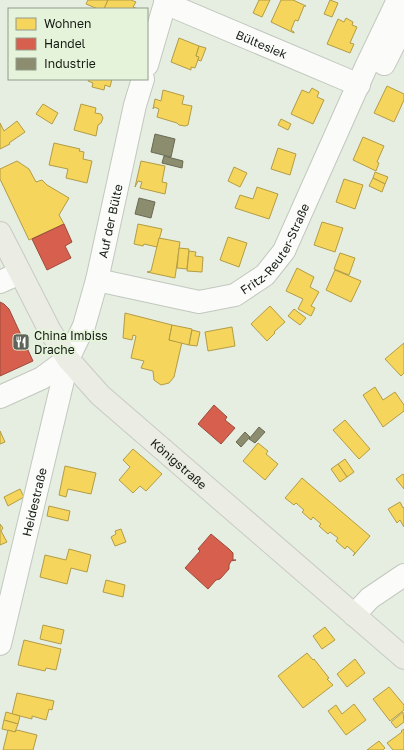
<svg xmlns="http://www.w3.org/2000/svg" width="404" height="750" viewBox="0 0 404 750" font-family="'Golos Text',sans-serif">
  <rect width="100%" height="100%" fill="#e6ede1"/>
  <g fill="#f6d55c" stroke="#b29d46">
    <path d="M88,0H108L104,9H98L86,4Z"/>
    <path d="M108,0H131L136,2L133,7L138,9H104Z"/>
    <path d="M259,0H270L262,17L253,13Z"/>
    <path d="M281,0H293L306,6H304L298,21L295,20L291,30L294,32V33L271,22Z"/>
    <path d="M330,0L338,3L332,17L324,14Z"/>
    <path d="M346,18L353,22L352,25L357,27L350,43L354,44L350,53L327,44L338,19L344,22Z"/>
    <path d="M179,38L199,46L196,56L199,57L195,68L191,67V70L171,62Z"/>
    <path d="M199,46L206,48L201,61L198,60L199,57L196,56Z"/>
    <path d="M89,79H112L110,87L105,85L104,90L92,87L93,83L88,81Z"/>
    <path d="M387,86L404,94V100L394,122L374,113Z"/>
    <path d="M312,88L319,92L317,97L324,100L313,124L291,114L302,90L309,93Z"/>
    <path d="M163,90L184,96L182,104L192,106L188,125L185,126L179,125L177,123L157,117L159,109L154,107L153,109L155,99L161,101Z"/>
    <path d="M43,104L58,113L52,124L36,114Z"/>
    <path d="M81,104L96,108L95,113L101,114L103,118L101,123L98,125L96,136L74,130Z"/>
    <path d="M281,119L291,124L288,130L278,125Z"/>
    <path d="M17,121L25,132L9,143L10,144L0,149V123L4,131Z"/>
    <path d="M363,137L384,146L377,162L379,163L376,171L353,160Z"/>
    <path d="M54,143L80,149L79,151L84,152L83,159L92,161L87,183L66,178L68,169L49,165Z"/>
    <path d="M278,148L296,154L290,175L271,169Z"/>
    <path d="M17,161L29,169L36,182L42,180L47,185L69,198L59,215L64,224L29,240L0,179V169Z"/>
    <path d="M141,161L165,166L162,182L167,183L165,194L140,188L142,182L138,181L135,187Z"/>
    <path d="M234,167L247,173L240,187L228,181Z"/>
    <path d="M375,172L388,177L385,184L373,178Z"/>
    <path d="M373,178L385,184L382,192L369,186Z"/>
    <path d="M344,179L363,185L355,209L336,202Z"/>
    <path d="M257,187L278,194L269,219L235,208L240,195L253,199Z"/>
    <path d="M322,222L343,228L335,252L314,245Z"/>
    <path d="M138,224L162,229L157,247L144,244L143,246L134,244Z"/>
    <path d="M228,237L247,243L239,267L220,260Z"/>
    <path d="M159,238L180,242L175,278L147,272L151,271Z"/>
    <path d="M179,248L189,249L187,269L177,268Z"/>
    <path d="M189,251L196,252L195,256L203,257L202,272L187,271Z"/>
    <path d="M340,253L355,258L349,275L334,269Z"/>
    <path d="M297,268L314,277L310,287L319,292L311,306L315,308L311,316L298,309L303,299L286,291Z"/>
    <path d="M335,270L361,281L351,302L326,290Z"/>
    <path d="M270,306L285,322L274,332L275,333L267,341L251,324Z"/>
    <path d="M294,309L306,318L300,325L288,316Z"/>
    <path d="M125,313L172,325L169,340L182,342L174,377L169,383L161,385L154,380L153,371L141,368L144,361L131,358L136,336L133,335L132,340L123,338Z"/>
    <path d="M172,325L192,329L189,345L169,340Z"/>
    <path d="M232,327L235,346L208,351L205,332Z"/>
    <path d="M192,330L200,332L197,346L189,345Z"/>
    <path d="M404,343V373L401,376L385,359Z"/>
    <path d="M375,387L383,400L395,392L404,405V411L383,427L363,395Z"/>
    <path d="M345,420L370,449L359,459L333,430Z"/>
    <path d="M0,431L5,442L0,444Z"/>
    <path d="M258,443L268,451L266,454L278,464L265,480L243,461Z"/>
    <path d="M133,449L162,474L146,491L140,486L133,493L119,480L130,467L123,460Z"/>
    <path d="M345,459L354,472L347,477L338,464Z"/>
    <path d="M338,464L347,477L340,482L331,469Z"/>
    <path d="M65,466L96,473L91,494L68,489L66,497L59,495Z"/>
    <path d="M403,474L404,475V489L396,479Z"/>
    <path d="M302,478L370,536L353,556L355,553L347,546L345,549L336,541L338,538L330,532L328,534L319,526L321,524L313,517L311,520L302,512L304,510L296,503L294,505L285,498Z"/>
    <path d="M20,489L24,497L8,506L4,497Z"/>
    <path d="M400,502L403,508L404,507V527L400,520L397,523L388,509Z"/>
    <path d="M49,506L70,511L68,521L47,516Z"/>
    <path d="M0,524L3,528L1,531L7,542L0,545Z"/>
    <path d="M121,529L126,542L115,546L111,537L116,534L115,531Z"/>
    <path d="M69,549L91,555L87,572L71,568L67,584L40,577L45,555L66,560Z"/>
    <path d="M106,580L125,585L123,597L103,592Z"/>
    <path d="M43,625L64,630L61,644L40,639Z"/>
    <path d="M325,627L335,640L322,649L313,636Z"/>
    <path d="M24,640L61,649L56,670L46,668L45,671L18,665Z"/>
    <path d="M307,653L313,660L314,659L329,678L327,679L333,685L303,708L278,676Z"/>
    <path d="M355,659L365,673L347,687L337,674Z"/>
    <path d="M389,687L404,705V710L390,721L373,699Z"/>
    <path d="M17,693L54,701L52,710L49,709L46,720L32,716V719L12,714Z"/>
    <path d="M354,704L366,720L346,735L328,711L336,705L342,714Z"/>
    <path d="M6,712L20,716L18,724L4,720Z"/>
    <path d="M403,712L404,722L396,728L391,722Z"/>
    <path d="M4,720L18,724L15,732L2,729Z"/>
    <path d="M404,729V750H393L387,743L402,732L401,731Z"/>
    <path d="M8,730L15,732L17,730L37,735L33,750H3Z"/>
    <path d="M379,741L385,748L383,750H367Z"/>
  </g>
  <g fill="#d6604d" stroke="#9c4b3b">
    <path d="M64,224L72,242L65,246L71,258L47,270L32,239Z"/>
    <path d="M0,302L4,304L9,309L33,361L0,376Z"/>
    <path d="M214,405L227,417L225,420L235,428L221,444L198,424Z"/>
    <path d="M211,534L229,549L233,553V560H236L231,561L229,565V569L220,579L216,580L208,589L185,568L200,551L198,549Z"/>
  </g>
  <g fill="#8c8c6e" stroke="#686a52">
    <path d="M155,134L175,139L171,157L151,152Z"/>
    <path d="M164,156L183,161L182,168L162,163Z"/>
    <path d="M139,198L155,202L151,218L135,214Z"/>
    <path d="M259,427L265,432L255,443L249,439Z"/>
    <path d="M245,432L250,437L241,447L236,442Z"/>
  </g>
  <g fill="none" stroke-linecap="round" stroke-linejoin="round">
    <g stroke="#c2c8be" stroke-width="24">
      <g id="minor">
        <path id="s1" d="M165,3L359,85"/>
        <path d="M384,64L404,24"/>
        <path d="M147,65L166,0"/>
        <path id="s2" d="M97,280L199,302L235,295L265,275L284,251L366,67L398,0"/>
        <path d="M0,282L20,273"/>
        <path d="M0,397L42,378L68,359"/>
        <path d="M354,615L370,598L404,575"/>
        <path id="s3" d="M0,644L68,359L84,326L97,280L135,105L143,79"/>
      </g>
    </g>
    <g stroke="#c7cbc5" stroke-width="24">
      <g id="major">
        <path id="s4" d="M0,233L50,331L68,359L100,395L404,658"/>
      </g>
    </g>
    <use href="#minor" stroke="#fbfcfa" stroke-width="22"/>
    <use href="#major" stroke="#ebece3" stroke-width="22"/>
  </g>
  <defs>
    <g id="restaurant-square" transform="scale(0.9)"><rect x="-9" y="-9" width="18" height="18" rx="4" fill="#5e645a" stroke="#e5f3db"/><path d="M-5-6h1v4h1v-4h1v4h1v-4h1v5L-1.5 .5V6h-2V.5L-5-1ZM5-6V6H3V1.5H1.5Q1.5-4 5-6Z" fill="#fff"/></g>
  </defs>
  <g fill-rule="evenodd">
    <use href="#restaurant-square" x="21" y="342"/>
  </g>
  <g text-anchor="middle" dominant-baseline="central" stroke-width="4" stroke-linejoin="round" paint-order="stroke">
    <g font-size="12" fill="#151a12" stroke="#e5f3db">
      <text stroke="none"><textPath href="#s1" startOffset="105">Bültesiek</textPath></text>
      <text stroke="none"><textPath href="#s3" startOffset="438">Auf der Bülte</textPath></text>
      <text stroke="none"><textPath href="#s2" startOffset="204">Fritz-Reuter-Straße</textPath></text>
      <text stroke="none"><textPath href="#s4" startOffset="296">Königstraße</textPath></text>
      <text stroke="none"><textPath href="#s3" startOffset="146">Heidestraße</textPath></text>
    </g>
    <g font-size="12" fill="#151a12" stroke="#e5f3db" text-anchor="start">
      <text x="34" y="335">China Imbiss<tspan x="34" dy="14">Drache</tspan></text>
    </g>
  </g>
  <rect x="8" y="8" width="140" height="72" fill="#e5f3db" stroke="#929c8b"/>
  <rect x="16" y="18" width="20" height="12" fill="#f6d55c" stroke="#929c8b"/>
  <text x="44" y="28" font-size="12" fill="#151a12">Wohnen</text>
  <rect x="16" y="38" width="20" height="12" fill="#d6604d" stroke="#929c8b"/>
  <text x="44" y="48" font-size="12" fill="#151a12">Handel</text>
  <rect x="16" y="58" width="20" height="12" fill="#8c8c6e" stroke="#929c8b"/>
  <text x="44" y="68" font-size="12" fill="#151a12">Industrie</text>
</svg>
